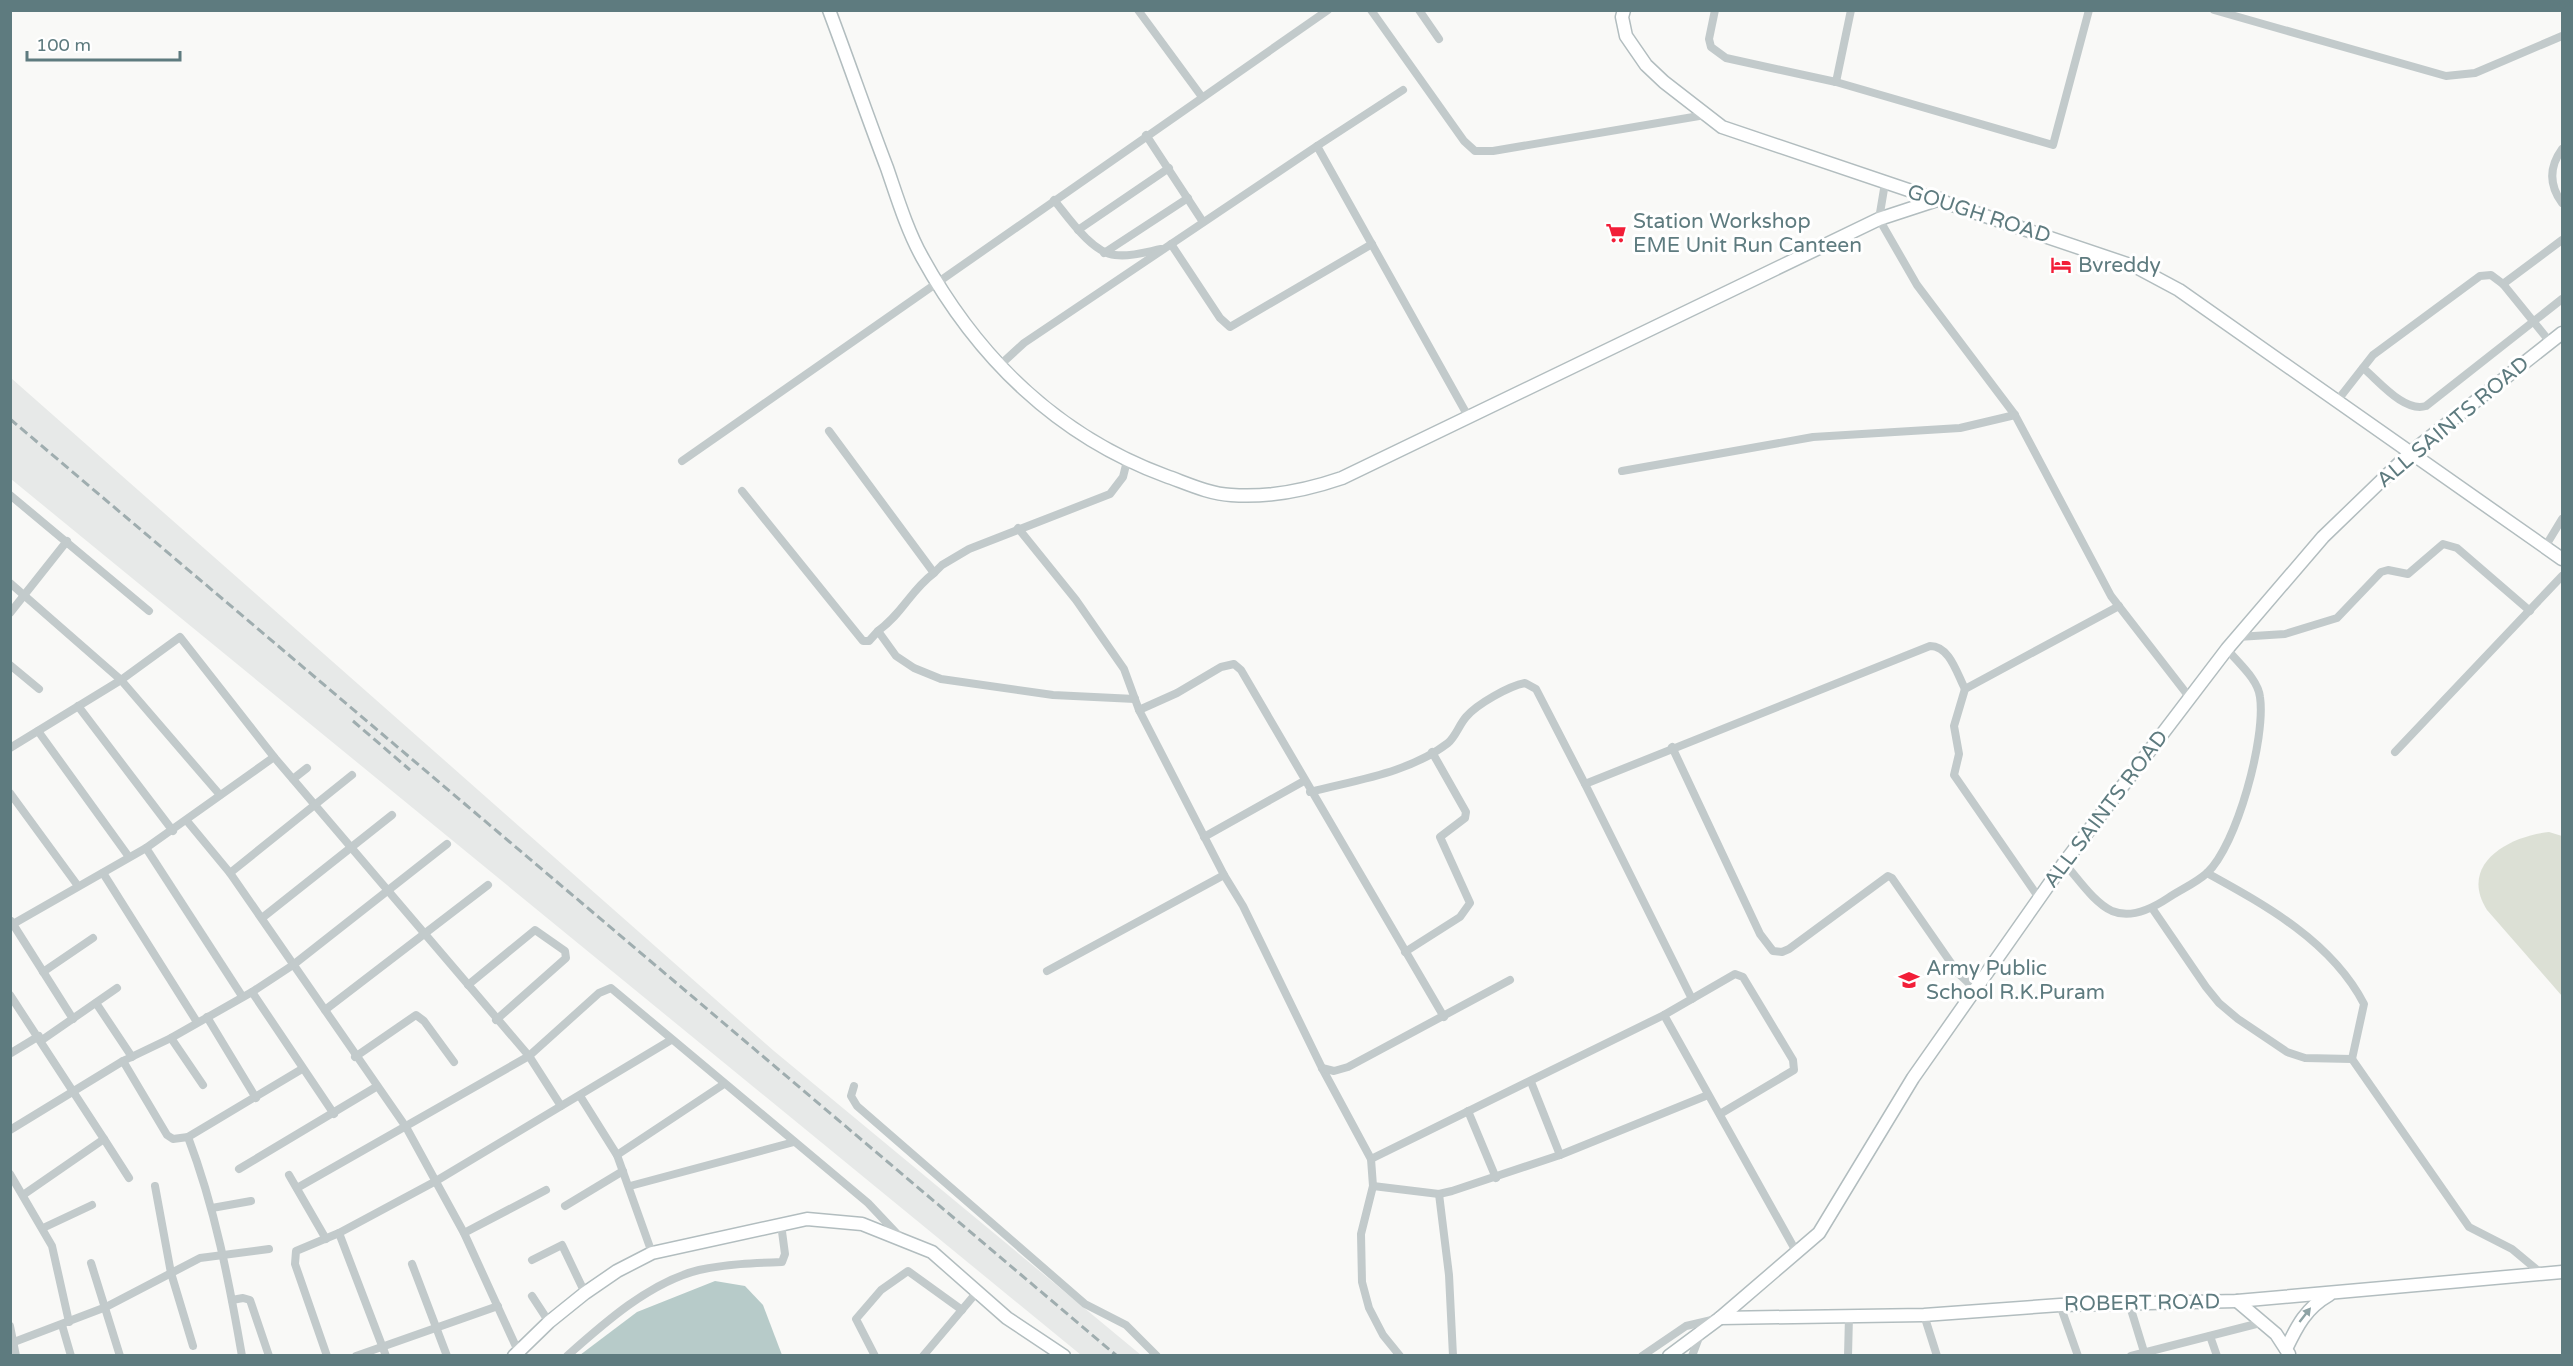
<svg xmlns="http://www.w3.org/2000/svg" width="2573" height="1366" viewBox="0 0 2573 1366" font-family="'Varela Round',sans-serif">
  <rect width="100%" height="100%" fill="#f9f9f7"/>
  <path fill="#e7e9e8" d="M11,378L774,1051L1141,1355H1081L11,479Z"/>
  <path fill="#dce0d5" d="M2549,832L2562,836V996L2487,910C2458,864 2509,836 2549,832Z"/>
  <path fill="#b7cbc9" d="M715,1281L745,1286L763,1305L782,1355H580L637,1312Z"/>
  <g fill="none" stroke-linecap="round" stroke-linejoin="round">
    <g stroke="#b2bdbf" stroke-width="15">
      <g id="secondary">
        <path d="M829,10C849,63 867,116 887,168C897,197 907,230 922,257C977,357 1057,436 1166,476C1186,483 1209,494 1231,495C1269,498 1307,490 1342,478L1879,219L1940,199"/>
        <path d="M1624,10L1622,17L1626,36L1646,65L1664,82L1722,127L2136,267L2179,290L2562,559"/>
        <path d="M2237,1301L2276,1334L2289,1354"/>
        <path d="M1720,1318L1924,1315L2060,1305L2237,1301L2562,1272"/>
        <path d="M2286,1349C2297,1326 2306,1308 2329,1295"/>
        <path d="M514,1356L549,1322L585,1293L617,1271L652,1253L807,1219L862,1224L932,1252L1007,1318L1064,1356"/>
        <path d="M1669,1356L1720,1318L1819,1233L1913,1078L2064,863L2227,649L2323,537L2410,453L2562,333"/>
      </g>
    </g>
    <g stroke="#c2cacb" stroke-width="8">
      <path d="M1138,10L1202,97"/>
      <path d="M1371,10L1464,141L1475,151H1493L1705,115"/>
      <path d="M1419,10L1439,39"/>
      <path d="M1715,10L1709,39L1711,47L1726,58L1836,82L2053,145L2089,10"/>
      <path d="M2214,10L2446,76L2475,73L2562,36"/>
      <path d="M1836,82L1851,10"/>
      <path d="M1146,135L1203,222"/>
      <path d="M1317,146L1403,90"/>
      <path d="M2562,149C2549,167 2549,185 2562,203"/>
      <path d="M1885,183L1879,219L1917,285L2015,415L2111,596L2190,698"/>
      <path d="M1054,200C1068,217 1092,253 1115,255C1130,257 1146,252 1161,249"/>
      <path d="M1078,230L1169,168"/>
      <path d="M1171,244L1220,318L1230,327L1372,244"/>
      <path d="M1104,253L1188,198"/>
      <path d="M2503,284L2562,240"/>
      <path d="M1000,365L1024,343L1317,146L1469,418"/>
      <path d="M2363,368C2378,380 2404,413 2426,406L2562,299"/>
      <path d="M2337,401L2373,355L2480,276L2491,275L2503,284L2550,342"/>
      <path d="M829,431L934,573C910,591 903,613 878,631"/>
      <path d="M682,461L1328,10"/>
      <path d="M1622,471L1813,437L1960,428L2015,415"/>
      <path d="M742,491L863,641H869L878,631L896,656L914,668L941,679L1053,695L1135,699"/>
      <path d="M10,495L149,611"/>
      <path d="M1018,528L1076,600L1124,669L1139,710L1224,875L1243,906L1322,1068L1371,1159L1373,1186L1361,1234L1362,1282L1369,1308L1383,1335L1400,1356"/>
      <path d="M2545,547L2562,519"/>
      <path d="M934,573L942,565L969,549L1110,494L1123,477L1127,461"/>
      <path d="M10,583L121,680L220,795"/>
      <path d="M10,613L67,541"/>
      <path d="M2238,637L2285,634L2337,618L2381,572L2388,570L2408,574L2443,544L2457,548L2530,611"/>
      <path d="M10,665L39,689"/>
      <path d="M78,706L173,831"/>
      <path d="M1139,710L1177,693L1221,667L1234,664L1241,670L1444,1017"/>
      <path d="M38,731L129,857"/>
      <path d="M1672,747L1760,934L1773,951L1782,952L1789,949L1888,876L1892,878L1958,973L1974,988"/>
      <path d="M10,748L121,680L180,637L274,757L529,1056L561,1106"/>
      <path d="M2395,752L2562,576"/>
      <path d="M293,779L307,768"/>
      <path d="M1310,792C1356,780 1409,773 1448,743C1456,736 1459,725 1466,717C1477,704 1509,686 1525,683L1536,689L1585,784"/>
      <path d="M10,793L78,886"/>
      <path d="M187,821L230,873L406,1127L464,1233L518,1351"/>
      <path d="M1204,837L1304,781"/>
      <path d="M146,848L242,996"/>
      <path d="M2064,863C2078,878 2093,902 2112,911C2131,919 2153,908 2168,898C2180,890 2196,883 2207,873C2237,845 2266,738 2260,697C2258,679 2238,663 2227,649"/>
      <path d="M103,873L197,1022"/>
      <path d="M230,873L352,775"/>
      <path d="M2207,873C2267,906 2332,942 2364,1004L2352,1059"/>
      <path d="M2039,898L1954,775L1959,754L1954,726L1965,689L2119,606"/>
      <path d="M2152,908L2206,987L2219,1003L2238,1019L2287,1052L2305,1058L2352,1059L2469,1227L2512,1249L2542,1274"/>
      <path d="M262,918L392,815"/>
      <path d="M11,921L73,1019"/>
      <path d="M13,924L146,848L274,757"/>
      <path d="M1405,952L1460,917L1470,903L1440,837L1465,818L1466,812L1432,752"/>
      <path d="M1047,971L1224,875"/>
      <path d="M43,972L93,938"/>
      <path d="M468,985L535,930L565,951L566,958L496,1020"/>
      <path d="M252,992L334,1114"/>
      <path d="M10,995L104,1139L23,1195"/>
      <path d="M1692,999L1585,784L1930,646C1950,646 1957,674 1965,689"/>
      <path d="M96,1003L132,1057"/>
      <path d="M325,1010L488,885"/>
      <path d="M1664,1015L1797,1253"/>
      <path d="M207,1017L256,1098"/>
      <path d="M171,1038L203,1085"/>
      <path d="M42,1040L117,988"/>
      <path d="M11,1053L39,1036"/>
      <path d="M355,1057L416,1015L424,1021L454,1062"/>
      <path d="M123,1061L167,1135L173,1139L188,1137L302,1069"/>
      <path d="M1322,1068L1334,1071L1348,1067L1510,980"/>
      <path d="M1531,1082L1560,1155"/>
      <path d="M854,1086L851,1096L857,1106L1085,1304L1126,1325L1157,1356"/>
      <path d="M580,1096L617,1155L652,1253"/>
      <path d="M1468,1111L1496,1178"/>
      <path d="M10,1130L123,1061L171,1038L252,992L293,965L447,844"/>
      <path d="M188,1137C215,1208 229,1281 242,1356"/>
      <path d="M104,1139L129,1178"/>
      <path d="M617,1155L724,1084"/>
      <path d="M1371,1159L1664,1015L1735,974L1743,977L1793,1060L1794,1070L1720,1114"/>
      <path d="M239,1169L376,1087"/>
      <path d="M10,1174L52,1246L69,1322"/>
      <path d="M289,1175L326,1239"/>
      <path d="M155,1186L171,1273L193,1346"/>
      <path d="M630,1186L794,1142"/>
      <path d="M1373,1186L1439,1194L1452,1191L1560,1155L1708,1095"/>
      <path d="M297,1188L529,1056L599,993L611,988L868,1203L901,1238"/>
      <path d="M1439,1194L1449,1275L1453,1356"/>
      <path d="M565,1206L623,1171"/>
      <path d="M212,1208L251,1201"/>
      <path d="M43,1228L92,1205"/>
      <path d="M339,1233L386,1356"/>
      <path d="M464,1233L546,1190"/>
      <path d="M532,1260L562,1245L585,1293"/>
      <path d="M91,1263L120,1356"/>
      <path d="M412,1264L447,1356"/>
      <path d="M532,1296L549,1322"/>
      <path d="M232,1300L243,1298L250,1300L269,1356"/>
      <path d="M2129,1303L2145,1355"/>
      <path d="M2060,1305L2078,1356"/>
      <path d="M1924,1315L1937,1356"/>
      <path d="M62,1325L71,1356"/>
      <path d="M10,1326L16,1356"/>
      <path d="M2210,1336L2217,1356"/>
      <path d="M14,1342L106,1307L200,1258L269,1249"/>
      <path d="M327,1356L295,1264L296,1251L339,1233L436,1181L671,1040"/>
      <path d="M356,1356L498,1306"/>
      <path d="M567,1356C604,1323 650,1282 699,1270C726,1264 754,1263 782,1262L785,1254L781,1224"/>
      <path d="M875,1356L856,1319L881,1290L908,1271L962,1310"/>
      <path d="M923,1356L977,1292"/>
      <path d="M1642,1356L1686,1326L1716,1319"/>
      <path d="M1692,1356L1701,1332"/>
      <path d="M1848,1356L1849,1316"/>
      <path d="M2131,1356L2264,1322"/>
    </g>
    <use href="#secondary" stroke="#fff" stroke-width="12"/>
    <g stroke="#9fadaf" stroke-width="3" stroke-dasharray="9 4.5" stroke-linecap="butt">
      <path d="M10,419L1117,1356"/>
      <path d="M353,721L410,770"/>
    </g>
  </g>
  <defs><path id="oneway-solid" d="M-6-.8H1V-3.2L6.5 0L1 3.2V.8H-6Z" transform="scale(1.5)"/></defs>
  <use fill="#8ea3a5" href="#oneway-solid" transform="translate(2305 1315) rotate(-52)"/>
  <defs>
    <g id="supermarket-bare" transform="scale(1.62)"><path d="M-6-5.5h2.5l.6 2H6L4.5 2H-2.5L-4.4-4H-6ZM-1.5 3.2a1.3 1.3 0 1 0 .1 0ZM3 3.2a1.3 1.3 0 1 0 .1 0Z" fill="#f21e38" stroke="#fff" stroke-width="2.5" paint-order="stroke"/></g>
    <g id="hotel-bare" transform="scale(1.62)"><path d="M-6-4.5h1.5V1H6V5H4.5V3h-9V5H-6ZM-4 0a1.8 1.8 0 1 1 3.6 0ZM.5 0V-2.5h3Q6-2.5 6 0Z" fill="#f21e38" stroke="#fff" stroke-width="2.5" paint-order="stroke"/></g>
    <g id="school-bare" transform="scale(1.62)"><path d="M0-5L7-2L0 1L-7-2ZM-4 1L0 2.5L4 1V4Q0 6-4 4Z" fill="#f21e38" stroke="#fff" stroke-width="2.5" paint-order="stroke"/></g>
  </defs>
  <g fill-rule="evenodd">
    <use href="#supermarket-bare" x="1616" y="233"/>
    <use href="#hotel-bare" x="2061" y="265"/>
    <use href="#school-bare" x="1909" y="980"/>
  </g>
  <g text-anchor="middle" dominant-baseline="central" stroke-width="6" stroke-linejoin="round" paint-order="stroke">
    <g font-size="21" fill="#5e7b7f" stroke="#fff">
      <text transform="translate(1979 214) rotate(18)">GOUGH ROAD</text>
      <text transform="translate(2453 422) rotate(-40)">ALL SAINTS ROAD</text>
      <text transform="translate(2106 809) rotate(-53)">ALL SAINTS ROAD</text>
      <text transform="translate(2142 1303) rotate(-1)">ROBERT ROAD</text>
    </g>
    <g font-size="21" fill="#5e7b7f" stroke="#fff" text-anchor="start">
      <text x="1633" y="221">Station Workshop<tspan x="1633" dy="24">EME Unit Run Canteen</tspan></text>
      <text x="2078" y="265">Bvreddy</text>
      <text x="1926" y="968">Army Public<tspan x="1926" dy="24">School R.K.Puram</tspan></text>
    </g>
  </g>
  <rect width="2573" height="1366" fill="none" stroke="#5e7b7f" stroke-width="24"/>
  <path d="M27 51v9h153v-9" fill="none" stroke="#5e7b7f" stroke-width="3"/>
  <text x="36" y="51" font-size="18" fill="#5e7b7f" stroke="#ffffff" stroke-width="4.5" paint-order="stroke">100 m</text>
</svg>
